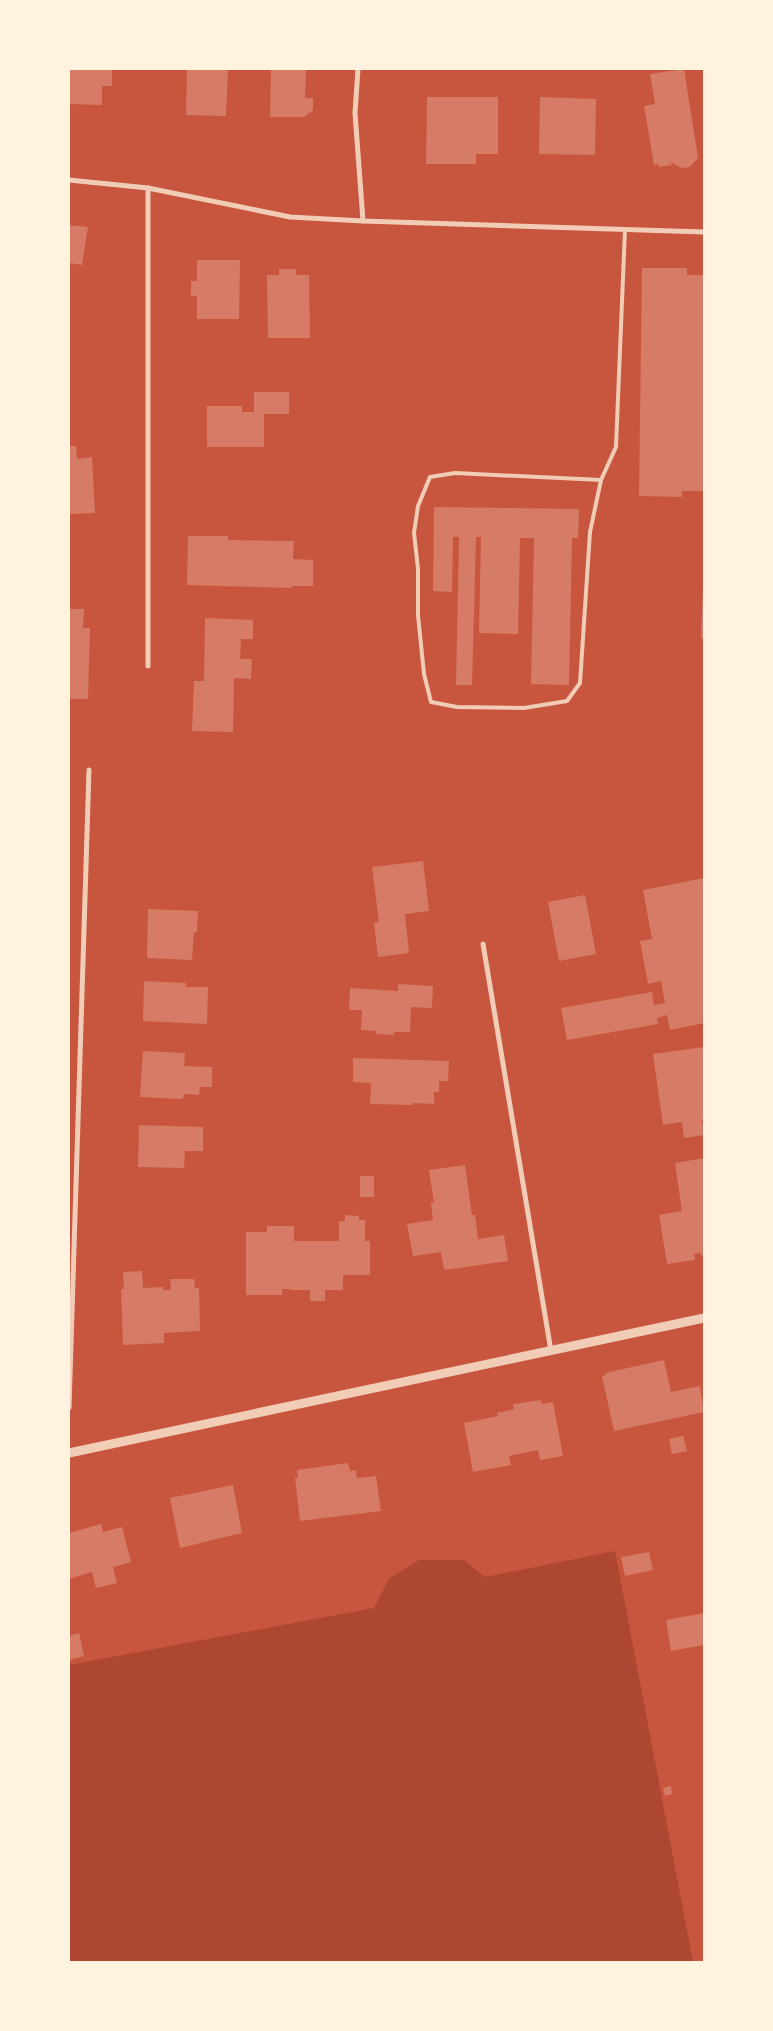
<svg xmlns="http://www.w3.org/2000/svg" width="773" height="2031" viewBox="0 0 773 2031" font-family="Bitter,serif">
  <rect width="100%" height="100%" fill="#c8553d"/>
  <path fill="#ae4732" d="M615,1551L693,1962H69V1665L374,1608L389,1579L419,1560H464L485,1577Z"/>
  <g fill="#d67c66">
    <path d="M69,69H112V86H102V105L69,104Z"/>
    <path d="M187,69H228L226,116L186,115Z"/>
    <path d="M271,69H306L305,98H313V110L304,117H270Z"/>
    <path d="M684,69L698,158L690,167L681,168L671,162L672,165L659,167L658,164L654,165L644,106L655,104L650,74Z"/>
    <path d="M427,97H498V154H476V164H426Z"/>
    <path d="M540,97L596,99L595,155L539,154Z"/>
    <path d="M69,225L88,227L82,265L69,263Z"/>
    <path d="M197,260H240L239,319H197V296H191V281H197Z"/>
    <path d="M642,268H687V275H704V491H682V497L639,496Z"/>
    <path d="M279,269H296V275H309L310,338H268L267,275H279Z"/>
    <path d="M254,392H289V414H264V447H207V406H242V412H254Z"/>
    <path d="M69,446H76L77,459L92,457L95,513L69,514Z"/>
    <path d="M434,507L579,509L578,538H572L569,685L531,684L534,538H520L518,634L479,633L481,537H476L472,685H456L459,537H453L452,592L433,591Z"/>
    <path d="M188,536H228V540L294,541L293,559L313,560V586H292V588L187,585Z"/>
    <path d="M703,585H704V638H701Z"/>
    <path d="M69,609H84L83,628H90L88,699H69Z"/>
    <path d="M205,618L253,620V639H241L240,659H252L251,679L234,678L233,732L192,731L194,681H204Z"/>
    <path d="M423,861L429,911L405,914L409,953L378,957L374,923L379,922L372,867Z"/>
    <path d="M704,878V1023L670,1030L667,1015L657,1018L658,1024L567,1040L561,1008L652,992L654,1005L665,1003L661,981L648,984L640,941L652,939L643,890Z"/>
    <path d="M585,895L596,954L559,961L548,902Z"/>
    <path d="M148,909L198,911L197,932H194L192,960L147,958Z"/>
    <path d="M144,981L186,983V987H208L207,1024L143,1021Z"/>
    <path d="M398,984L433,986L432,1008L411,1007L410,1032H394V1035L376,1034V1031L361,1030L362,1010H349L350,988L398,991Z"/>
    <path d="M704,1047V1119L702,1120L704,1135L684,1138L682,1122L663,1125L653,1054Z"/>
    <path d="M143,1051L185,1053L184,1066L212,1067V1087H200L199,1095L184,1094L183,1099L140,1097Z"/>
    <path d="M353,1058L449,1061L448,1081H439V1092H434V1104L413,1103V1105L370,1104L371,1083L353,1082Z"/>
    <path d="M139,1125L203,1127V1151H185L184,1168L138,1167Z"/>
    <path d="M704,1158V1255L701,1256V1253L694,1254L695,1260L667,1264L659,1215L682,1211L675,1163Z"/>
    <path d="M465,1165L472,1215H475L478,1239L504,1235L508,1261L444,1270L441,1252L413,1256L407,1224L433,1220L431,1203H434L429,1170Z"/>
    <rect x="360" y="1176" width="14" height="21"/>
    <path d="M345,1215L359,1216V1220H365V1241H370V1275H343V1290H325V1301H310V1290H290V1289H282V1295H246V1232H267V1226H294V1241H339V1221H345Z"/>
    <path d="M142,1271L143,1288L163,1287V1290H171L170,1279H194L195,1288H199L200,1331L164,1333V1343L123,1345L121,1289H124L123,1272Z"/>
    <path d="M664,1360L671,1392L700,1386L704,1412L614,1431L602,1376L606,1375L605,1373Z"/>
    <path d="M541,1400L542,1404L553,1402L563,1456L540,1460L538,1450L509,1456L511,1465L473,1472L464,1423L498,1416L497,1413L514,1409L513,1404Z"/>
    <path d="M683,1436L687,1451L672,1454L669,1439Z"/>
    <path d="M348,1463L350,1471L356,1470L357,1478L376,1476L381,1511L300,1521L295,1478H298L297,1470Z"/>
    <path d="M233,1485L242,1533L180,1548L170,1498Z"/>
    <path d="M101,1524L103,1532L122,1527L131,1562L113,1567L117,1583L96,1588L92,1572L69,1579V1533Z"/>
    <path d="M649,1552L653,1570L625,1576L621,1557Z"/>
    <path d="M704,1613V1645L671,1651L666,1620Z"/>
    <path d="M79,1633L84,1656L69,1660V1636Z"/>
    <path d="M671,1786L672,1794L665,1796L663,1788Z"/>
  </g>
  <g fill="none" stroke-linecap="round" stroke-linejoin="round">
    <g stroke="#f1ccb7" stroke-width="4">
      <path d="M455,473L601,480L590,532L580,683L567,701L524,708L457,707L431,702L424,674L418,615V569L414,533L418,506L430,477Z"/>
      <path d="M601,480L616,447L625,229"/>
    </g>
    <g stroke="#f1ccb7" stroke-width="5">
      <path d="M358,69L355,113L363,221"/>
      <path d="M69,180L148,188L290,217L363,221L704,232"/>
      <path d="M148,666V188"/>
      <path d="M483,944L551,1351"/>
      <path d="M69,1408L89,770"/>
    </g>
    <path stroke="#f1ccb7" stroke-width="9" d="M69,1453L704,1318"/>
  </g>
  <rect width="773" height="2031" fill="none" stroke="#fff3e0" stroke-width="140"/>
</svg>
